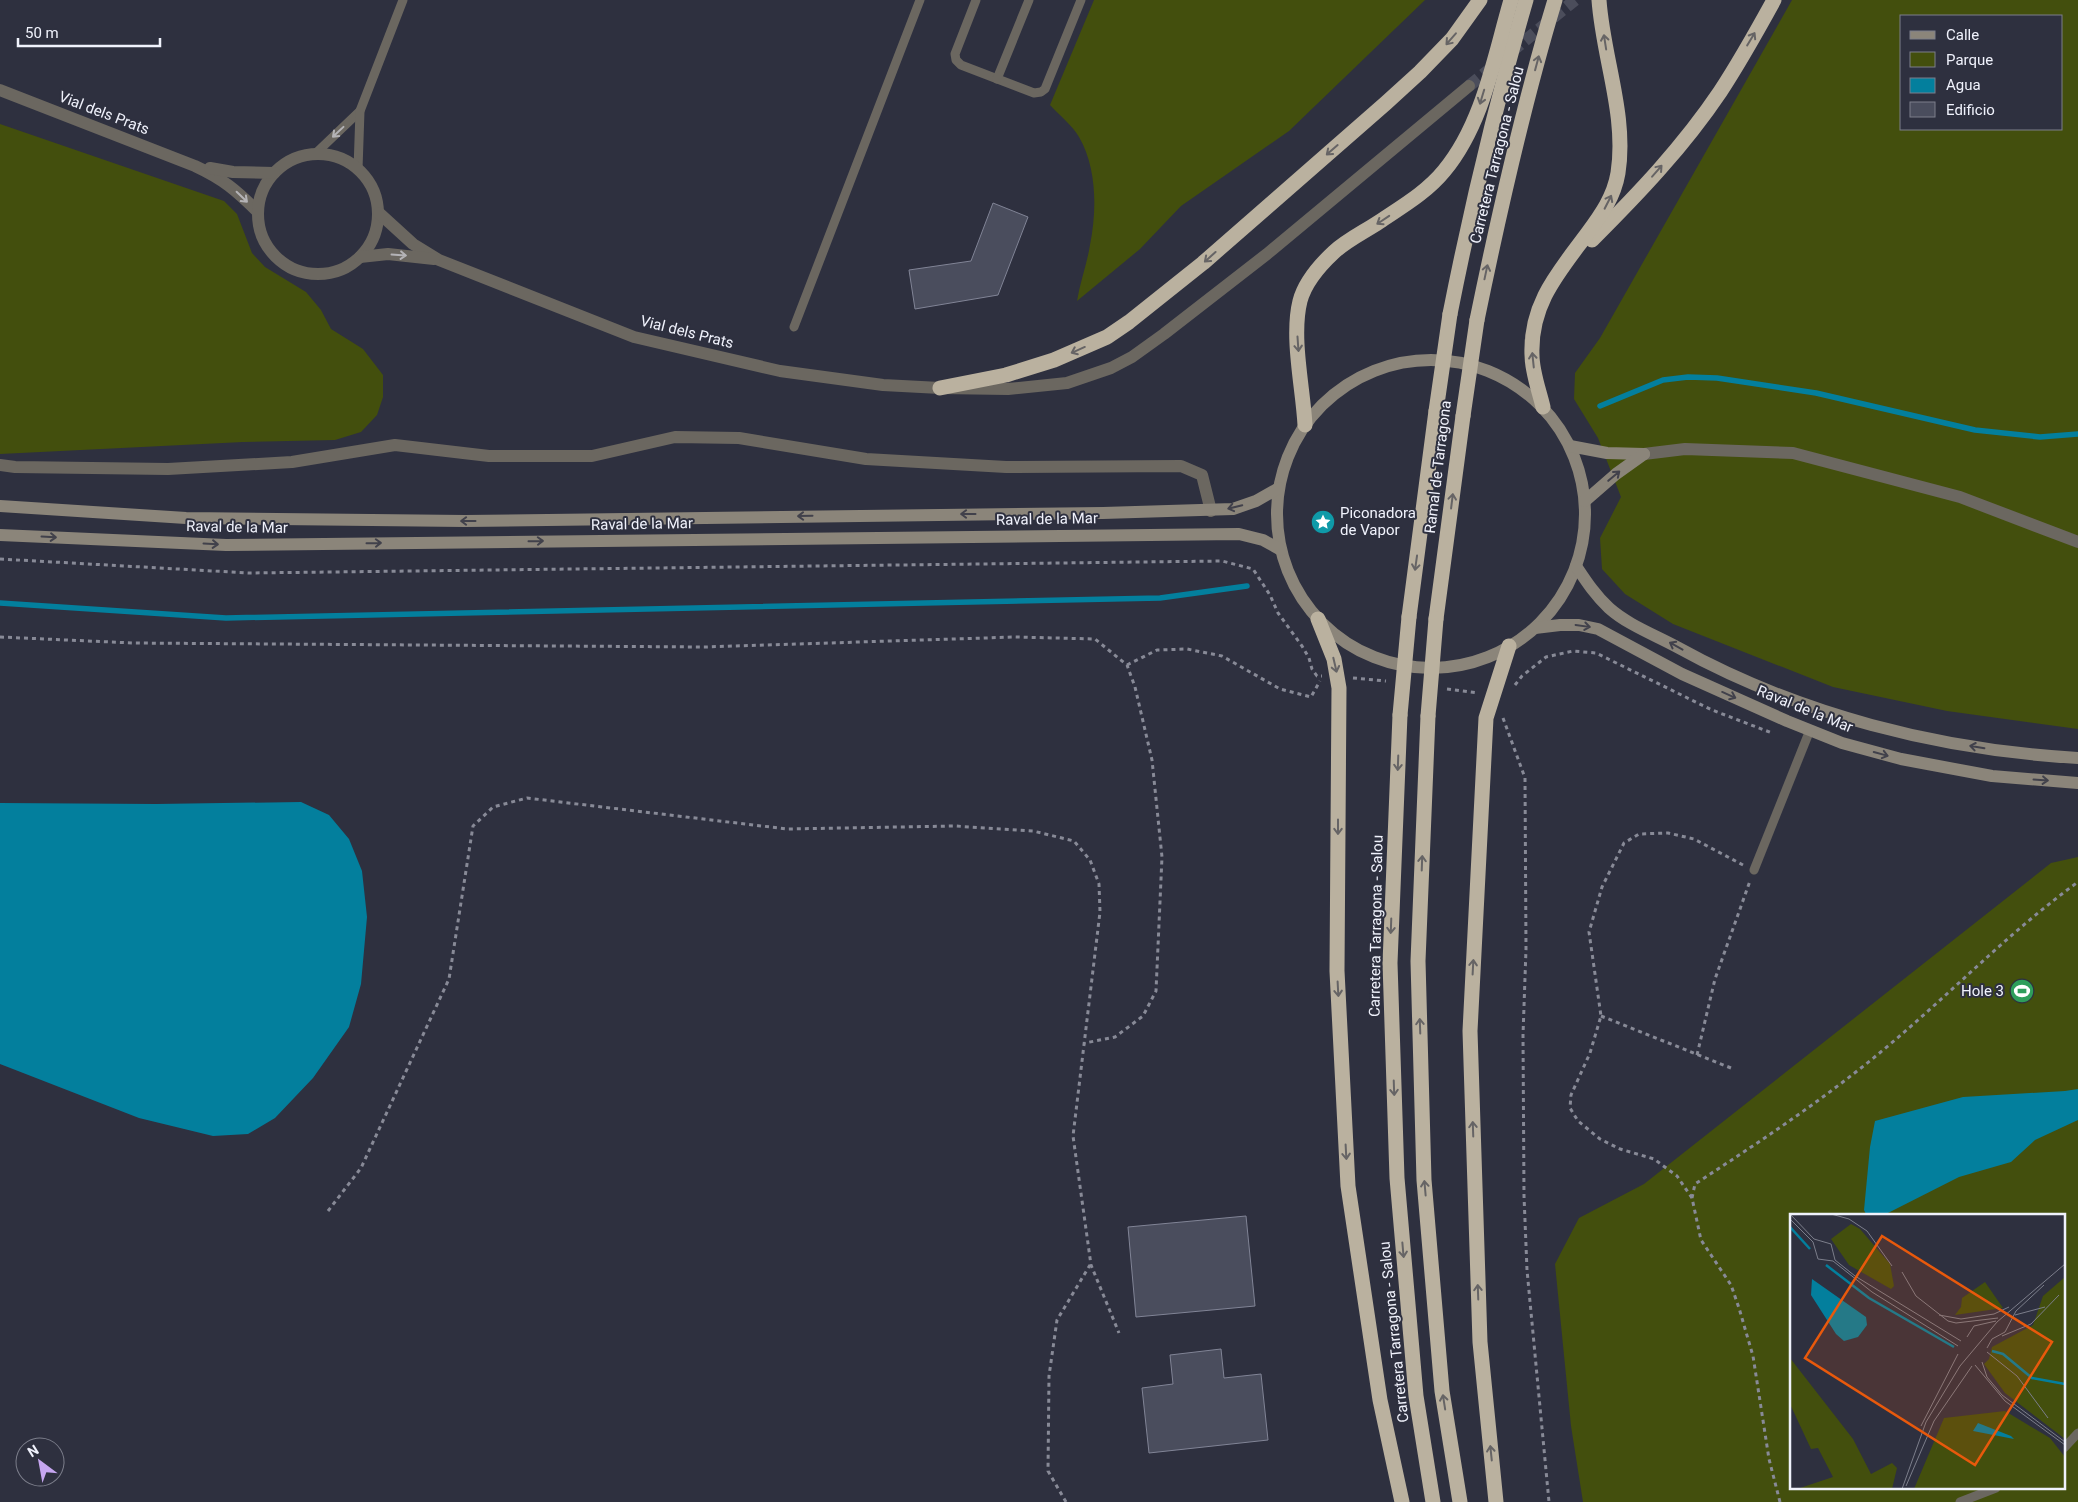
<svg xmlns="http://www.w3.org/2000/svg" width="2078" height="1502" viewBox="0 0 2078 1502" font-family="Roboto,sans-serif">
  <rect width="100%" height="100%" fill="#2e303f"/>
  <g fill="#434f0d" fill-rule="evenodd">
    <path d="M1094,0H1425L1289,131L1181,206L1140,249L1077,301C1080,282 1087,264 1090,245C1097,210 1097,168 1079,137C1072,125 1059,115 1050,105Z"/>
    <path d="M1792,0H2078V729L1947,711L1833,687L1673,624L1625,594L1602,569L1600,538L1621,497L1598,438L1574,399L1575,373L1600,338ZM1902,16H2062V129H1902Z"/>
    <path d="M0,124L224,201L237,214L252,253L265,267L306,292L321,310L331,329L363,349L383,375V397L377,415L361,432L335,440L243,442L0,454Z"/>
    <path d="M2078,857V1502H1583L1571,1426L1555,1264L1579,1218L1644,1184L2051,863ZM1792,1216H2064V1488H1792Z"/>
  </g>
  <g fill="#037f9d">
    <path d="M301,802L329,815L349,839L362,871L367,917L361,984L349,1027L313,1078L275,1118L248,1134L213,1136L139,1118L0,1064V803L156,804Z"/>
    <path d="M2078,1089V1120L2035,1140L2011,1162L1959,1177L1882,1216H1867L1864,1210L1870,1147L1875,1121L1963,1097L2065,1091Z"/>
  </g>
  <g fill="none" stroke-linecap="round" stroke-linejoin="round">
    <g stroke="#037f9d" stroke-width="5.5">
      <path d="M1600,406L1663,380L1688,377L1717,378L1816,393L1975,430L2040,437L2078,434"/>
      <path d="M0,603L226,618L1160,598L1247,586"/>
    </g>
  </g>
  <g fill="#4a4d5d" stroke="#818496">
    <path d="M993,203L1028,217L998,295L915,309L909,270L971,261Z"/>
    <path d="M1246,1216L1255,1306L1136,1317L1128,1227Z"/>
    <path d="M1221,1349L1224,1378L1261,1374L1268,1440L1149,1453L1142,1388L1173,1384L1170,1355Z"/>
  </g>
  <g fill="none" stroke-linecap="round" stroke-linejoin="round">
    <path stroke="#4b4d5b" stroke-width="12" stroke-dasharray="12 6" stroke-linecap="butt" d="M1469,86L1575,0"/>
    <g stroke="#888a97" stroke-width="3" stroke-dasharray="4 4" stroke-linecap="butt">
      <path d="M0,559L249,573L1222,561L1253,569L1270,595L1278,613L1302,646L1309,658L1312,669L1317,676H1322"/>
      <path d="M0,637L133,643L704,647L1015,637L1095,639L1127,665L1135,687L1152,760L1162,857L1156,991L1143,1016L1115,1037L1085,1043"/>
      <path d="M1127,665L1157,650L1187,649L1222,656L1280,689L1311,697L1320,681"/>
      <path d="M1353,678L1386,681"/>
      <path d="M1515,685L1522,676L1546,657L1573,651L1596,653L1712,710L1772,733"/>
      <path d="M1447,689L1478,693"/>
      <path d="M1503,718L1525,778L1526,949L1523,1035L1524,1196L1527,1270L1549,1502"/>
      <path d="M1601,1016L1731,1068"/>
      <path d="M1697,1055L1715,979L1750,881"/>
      <path d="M1692,1198L1677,1176L1654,1159L1620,1149L1600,1139L1578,1121L1570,1108L1571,1095L1590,1053L1601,1016L1589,932L1602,887L1624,843L1639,834L1668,833L1694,839L1743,865"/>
      <path d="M328,1211L361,1168L449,979L473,826L493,807L527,798L787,829L955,826L1033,831L1074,841L1090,860L1099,884L1100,912L1073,1136L1091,1265L1119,1333"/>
      <path d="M1066,1502L1048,1471L1049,1376L1057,1320L1090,1265"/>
      <path d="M1780,1502L1769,1459L1753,1356L1739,1308L1731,1285L1701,1240L1692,1198L1695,1184C1764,1139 1832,1094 1895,1040C1956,988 2013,929 2078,882"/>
    </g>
    <g stroke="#6b6760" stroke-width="9">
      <path d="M976,0L955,54L956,60L961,65L1034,93L1041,92L1045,89L1081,0"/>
      <path d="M997,79L1029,0"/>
      <path d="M315,154L360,111"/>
      <path d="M358,169L360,111L403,0"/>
      <path d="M794,327L920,0"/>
      <path d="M1754,870L1810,730"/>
      <path d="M2064,1448L2078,1433"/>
      <path d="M1960,1502L1996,1488"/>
    </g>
    <g stroke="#6b6760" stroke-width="12">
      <path d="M0,90L195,166C223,179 236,190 258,212"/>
      <circle cx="318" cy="214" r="60"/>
      <path d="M210,168L233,172L274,173"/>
      <path d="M379,213L413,244L439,260L634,337L780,371L883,385L940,388L1008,389L1067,383L1111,368L1132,357L1164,334L1267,254L1469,86"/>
      <path d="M360,257L388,254L434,259"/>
      <path d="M1644,454L1685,449L1793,453L1960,497L2078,542"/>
      <path d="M0,465L15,467L168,469L292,462L395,445L489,456H592L675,437L739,438L866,459L1006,467L1181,466L1202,475L1211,511"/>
    </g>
    <g stroke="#8b857a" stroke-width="12">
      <circle cx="1431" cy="514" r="154"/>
      <path d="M1570,446L1607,453L1644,454"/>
      <path d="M1585,501L1616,474L1644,454"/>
      <path d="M0,506L186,518L465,521L1103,513L1233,509L1256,501L1279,488"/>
      <path d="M0,535L226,545L1239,534L1263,540L1281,550"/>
      <path d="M1576,566C1586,581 1595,595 1609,608C1628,625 1655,635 1677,647C1800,715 1939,750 2078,758"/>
      <path d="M1535,628L1560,625H1579L1598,629L1682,674L1787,721L1842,743L1901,759L1992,776L2078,783"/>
    </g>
    <g stroke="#bab19f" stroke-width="15">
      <path d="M1592,240C1638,194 1683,147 1720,92C1739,63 1757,31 1774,0"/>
      <path d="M1450,314C1471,208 1496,103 1526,0"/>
      <path d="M1477,320C1499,213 1523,105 1555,0"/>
      <path d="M940,388L1006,375L1054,360L1107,337L1129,322L1203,263L1386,103L1420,72L1452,39L1480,0"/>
      <path d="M1543,407C1539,390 1532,372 1532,355C1530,304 1558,273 1587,234C1601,215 1614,197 1618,173C1627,115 1603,58 1599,0"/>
      <path d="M1305,425C1303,388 1291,337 1300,301C1305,282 1320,265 1334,252C1347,240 1364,232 1379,222C1401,207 1426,193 1444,171C1483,124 1494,58 1511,0"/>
      <path d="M1409,617L1436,411"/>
      <path d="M1318,619L1334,659L1339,688L1337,971L1348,1186L1380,1400L1402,1502"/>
      <path d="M1436,619L1463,416"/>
      <path d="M1400,715L1390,963L1397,1178L1416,1396L1433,1502"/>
      <path d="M1428,716L1418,961L1424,1180L1442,1391L1460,1502"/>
      <path d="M1496,1502L1480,1342L1470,1031L1486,718L1509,646"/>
    </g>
    <g stroke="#bab19f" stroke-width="15">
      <path d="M1436,411L1450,314"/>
      <path d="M1463,416L1477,320"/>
      <path d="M1400,715L1409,617"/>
      <path d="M1428,716L1436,619"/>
    </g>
  </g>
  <defs><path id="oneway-shaft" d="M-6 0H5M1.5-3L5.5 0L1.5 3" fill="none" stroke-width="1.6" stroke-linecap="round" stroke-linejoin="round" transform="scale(1.25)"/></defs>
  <g stroke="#666465">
    <use href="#oneway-shaft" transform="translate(1451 39) rotate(131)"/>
    <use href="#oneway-shaft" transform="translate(1751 39) rotate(-59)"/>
    <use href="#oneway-shaft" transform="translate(1605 42) rotate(-99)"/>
    <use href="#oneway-shaft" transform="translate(1537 63) rotate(-75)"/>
    <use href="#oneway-shaft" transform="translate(1482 97) rotate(107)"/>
    <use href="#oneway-shaft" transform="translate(1332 150) rotate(139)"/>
    <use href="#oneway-shaft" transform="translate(1657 171) rotate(-49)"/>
    <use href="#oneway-shaft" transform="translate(1608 202) rotate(-63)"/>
    <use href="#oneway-shaft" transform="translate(1383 220) rotate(146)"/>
    <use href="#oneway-shaft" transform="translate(1210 257) rotate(138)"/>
    <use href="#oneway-shaft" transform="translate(1486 272) rotate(-78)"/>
    <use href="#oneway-shaft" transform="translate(1298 344) rotate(86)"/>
    <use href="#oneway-shaft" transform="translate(1078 350) rotate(156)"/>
    <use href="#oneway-shaft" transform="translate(1533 360) rotate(-96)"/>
    <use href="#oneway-shaft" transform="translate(1452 501) rotate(-83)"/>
    <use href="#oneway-shaft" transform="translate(1416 563) rotate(98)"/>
    <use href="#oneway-shaft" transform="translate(1335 665) rotate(77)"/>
    <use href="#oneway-shaft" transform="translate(1398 763) rotate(92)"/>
    <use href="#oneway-shaft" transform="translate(1338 827) rotate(90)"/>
    <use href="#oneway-shaft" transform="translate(1422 863) rotate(-88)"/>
    <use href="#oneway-shaft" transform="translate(1391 926) rotate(92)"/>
    <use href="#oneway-shaft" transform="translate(1473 967) rotate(-87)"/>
    <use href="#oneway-shaft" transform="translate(1338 989) rotate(87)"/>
    <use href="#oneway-shaft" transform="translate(1420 1026) rotate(-92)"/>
    <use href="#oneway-shaft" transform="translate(1394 1088) rotate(88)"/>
    <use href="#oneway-shaft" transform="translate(1473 1129) rotate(-92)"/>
    <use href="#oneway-shaft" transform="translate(1346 1152) rotate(87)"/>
    <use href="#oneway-shaft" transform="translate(1425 1188) rotate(-95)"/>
    <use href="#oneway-shaft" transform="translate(1403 1250) rotate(85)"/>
    <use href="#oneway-shaft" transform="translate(1478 1292) rotate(-92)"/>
    <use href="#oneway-shaft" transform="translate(1444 1402) rotate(-99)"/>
    <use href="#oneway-shaft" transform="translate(1491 1453) rotate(-96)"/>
  </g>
  <g stroke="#b4b3b6">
    <use href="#oneway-shaft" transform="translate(338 132) rotate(137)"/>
    <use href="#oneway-shaft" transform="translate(242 197) rotate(44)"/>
    <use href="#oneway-shaft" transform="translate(399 255) rotate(4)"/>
  </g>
  <g stroke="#41414b">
    <use href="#oneway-shaft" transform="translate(1614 476) rotate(-40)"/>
    <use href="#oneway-shaft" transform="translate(1235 507) rotate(166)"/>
    <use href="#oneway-shaft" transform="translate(968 514) rotate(180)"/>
    <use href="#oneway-shaft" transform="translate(805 516) rotate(179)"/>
    <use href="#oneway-shaft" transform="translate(468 521) rotate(180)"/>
    <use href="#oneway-shaft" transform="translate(49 537) rotate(3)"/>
    <use href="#oneway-shaft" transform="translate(536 541) rotate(-1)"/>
    <use href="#oneway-shaft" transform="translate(374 543) rotate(-1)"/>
    <use href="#oneway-shaft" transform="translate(211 544) rotate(3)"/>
    <use href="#oneway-shaft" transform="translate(1583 626) rotate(8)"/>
    <use href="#oneway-shaft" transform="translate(1676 646) rotate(-151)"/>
    <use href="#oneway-shaft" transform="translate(1729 695) rotate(24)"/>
    <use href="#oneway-shaft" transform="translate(1977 747) rotate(-171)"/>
    <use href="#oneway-shaft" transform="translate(1881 754) rotate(15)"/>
    <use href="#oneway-shaft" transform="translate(2041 780) rotate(4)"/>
  </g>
  <defs>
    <g id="sight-disc" transform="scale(1.25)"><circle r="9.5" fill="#0f9aa8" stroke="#2e303f"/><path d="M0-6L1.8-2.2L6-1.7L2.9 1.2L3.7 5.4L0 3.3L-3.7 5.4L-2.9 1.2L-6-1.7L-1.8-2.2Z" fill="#fff"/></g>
    <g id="stadium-disc" transform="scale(1.25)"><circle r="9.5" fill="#2e9e5b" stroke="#2e303f"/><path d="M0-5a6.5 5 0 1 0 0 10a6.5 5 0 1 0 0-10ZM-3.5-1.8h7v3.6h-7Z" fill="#fff"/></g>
  </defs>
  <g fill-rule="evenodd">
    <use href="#sight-disc" x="1323" y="522"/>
    <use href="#stadium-disc" x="2022" y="991"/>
  </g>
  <g text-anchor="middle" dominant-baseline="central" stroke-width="4" stroke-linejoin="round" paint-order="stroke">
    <g font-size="15" fill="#f0f2fc" stroke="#2e303f">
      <text transform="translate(104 113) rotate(21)">Vial dels Prats</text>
      <text transform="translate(1497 155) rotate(-76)">Carretera Tarragona - Salou</text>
      <text transform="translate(687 332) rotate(14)">Vial dels Prats</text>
      <text transform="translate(1438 467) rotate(-83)">Ramal de Tarragona</text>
      <text transform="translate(1047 519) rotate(-1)">Raval de la Mar</text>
      <text transform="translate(642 524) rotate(-1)">Raval de la Mar</text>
      <text transform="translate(237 527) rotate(1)">Raval de la Mar</text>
      <text transform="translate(1805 709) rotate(22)">Raval de la Mar</text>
      <text transform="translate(1376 926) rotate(-89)">Carretera Tarragona - Salou</text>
      <text transform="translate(1394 1332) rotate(-96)">Carretera Tarragona - Salou</text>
    </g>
    <g font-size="15" fill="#f0f2fc" stroke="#2e303f" text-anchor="start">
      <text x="1340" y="513">Piconadora<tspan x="1340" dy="17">de Vapor</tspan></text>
      <text x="2004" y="991" text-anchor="end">Hole 3</text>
    </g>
  </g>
  <g transform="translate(1790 1214)">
    <rect width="275" height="275" fill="#2e303f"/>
    <path d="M61,10L70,15L100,50L104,72L101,75L59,51L41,25ZM275,63V225L215,179L194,150L199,145L202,133L243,111L253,82ZM195,68L213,94L165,101L171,93L172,84ZM0,144L63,225L81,260L102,249L107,254L102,275H7L43,263L28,234L21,235L0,190ZM215,197L260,224L275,243V275H124L154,204Z" fill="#434f0d"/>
    <path d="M22,65L76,103L77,111L68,123L54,127L46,120L21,81ZM188,209L221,222L224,225L183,217Z" fill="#037f9d"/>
    <path fill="none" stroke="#037f9d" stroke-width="2.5" d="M0,13L20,35M36,51L79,84L164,133M202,137L213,140L242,164L275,170"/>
    <path fill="none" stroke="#7c7e8b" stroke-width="1" d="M0,0L24,25L41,30L45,46L65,62L171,127M41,0L59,5L77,17L102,52M0,5L23,28L28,45L43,47L82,78L168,132M112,58L126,82L158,107L166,109L208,104M149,101L171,105L204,100L219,93M225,101L255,93M212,122L241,110L269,81M177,123L184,112L206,107M197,134L202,125L215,118L226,97L254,71M197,138L227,162L258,204M192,148L197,163L212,181L275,228M185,151L215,187L275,231M131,212L168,140M116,272L144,207L182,152M112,275L136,208L170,152L207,108L275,50"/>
    <path fill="#e8590c" fill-opacity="0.15" stroke="#e8590c" stroke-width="2.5" d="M92,22L262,128L185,251L15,144Z"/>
    <rect width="275" height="275" fill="none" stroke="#f0f2fc" stroke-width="2.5"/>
  </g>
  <rect x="1900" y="15" width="162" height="115" fill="#2e303f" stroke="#7c7e8b"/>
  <rect x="1910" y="31" width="25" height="8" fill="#8b857a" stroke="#7c7e8b"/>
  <text x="1946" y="40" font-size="15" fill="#f0f2fc">Calle</text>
  <rect x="1910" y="52" width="25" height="15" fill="#434f0d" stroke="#7c7e8b"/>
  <text x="1946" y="65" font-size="15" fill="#f0f2fc">Parque</text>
  <rect x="1910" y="78" width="25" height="15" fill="#037f9d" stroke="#7c7e8b"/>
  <text x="1946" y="90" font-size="15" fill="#f0f2fc">Agua</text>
  <rect x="1910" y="102" width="25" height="15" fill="#4a4d5d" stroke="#7c7e8b"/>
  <text x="1946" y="115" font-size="15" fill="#f0f2fc">Edificio</text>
  <g transform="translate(40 1462) rotate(328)"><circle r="24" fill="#2e303f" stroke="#7c7e8b"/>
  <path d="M0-4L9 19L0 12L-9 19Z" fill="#c6a6f0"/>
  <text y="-8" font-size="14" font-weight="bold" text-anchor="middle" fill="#f0f2fc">N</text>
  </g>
  <path d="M18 38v8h142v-8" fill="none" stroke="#f0f2fc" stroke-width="2.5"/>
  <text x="25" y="38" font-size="15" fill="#f0f2fc" stroke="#2e303f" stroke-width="4" paint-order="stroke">50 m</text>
</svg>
